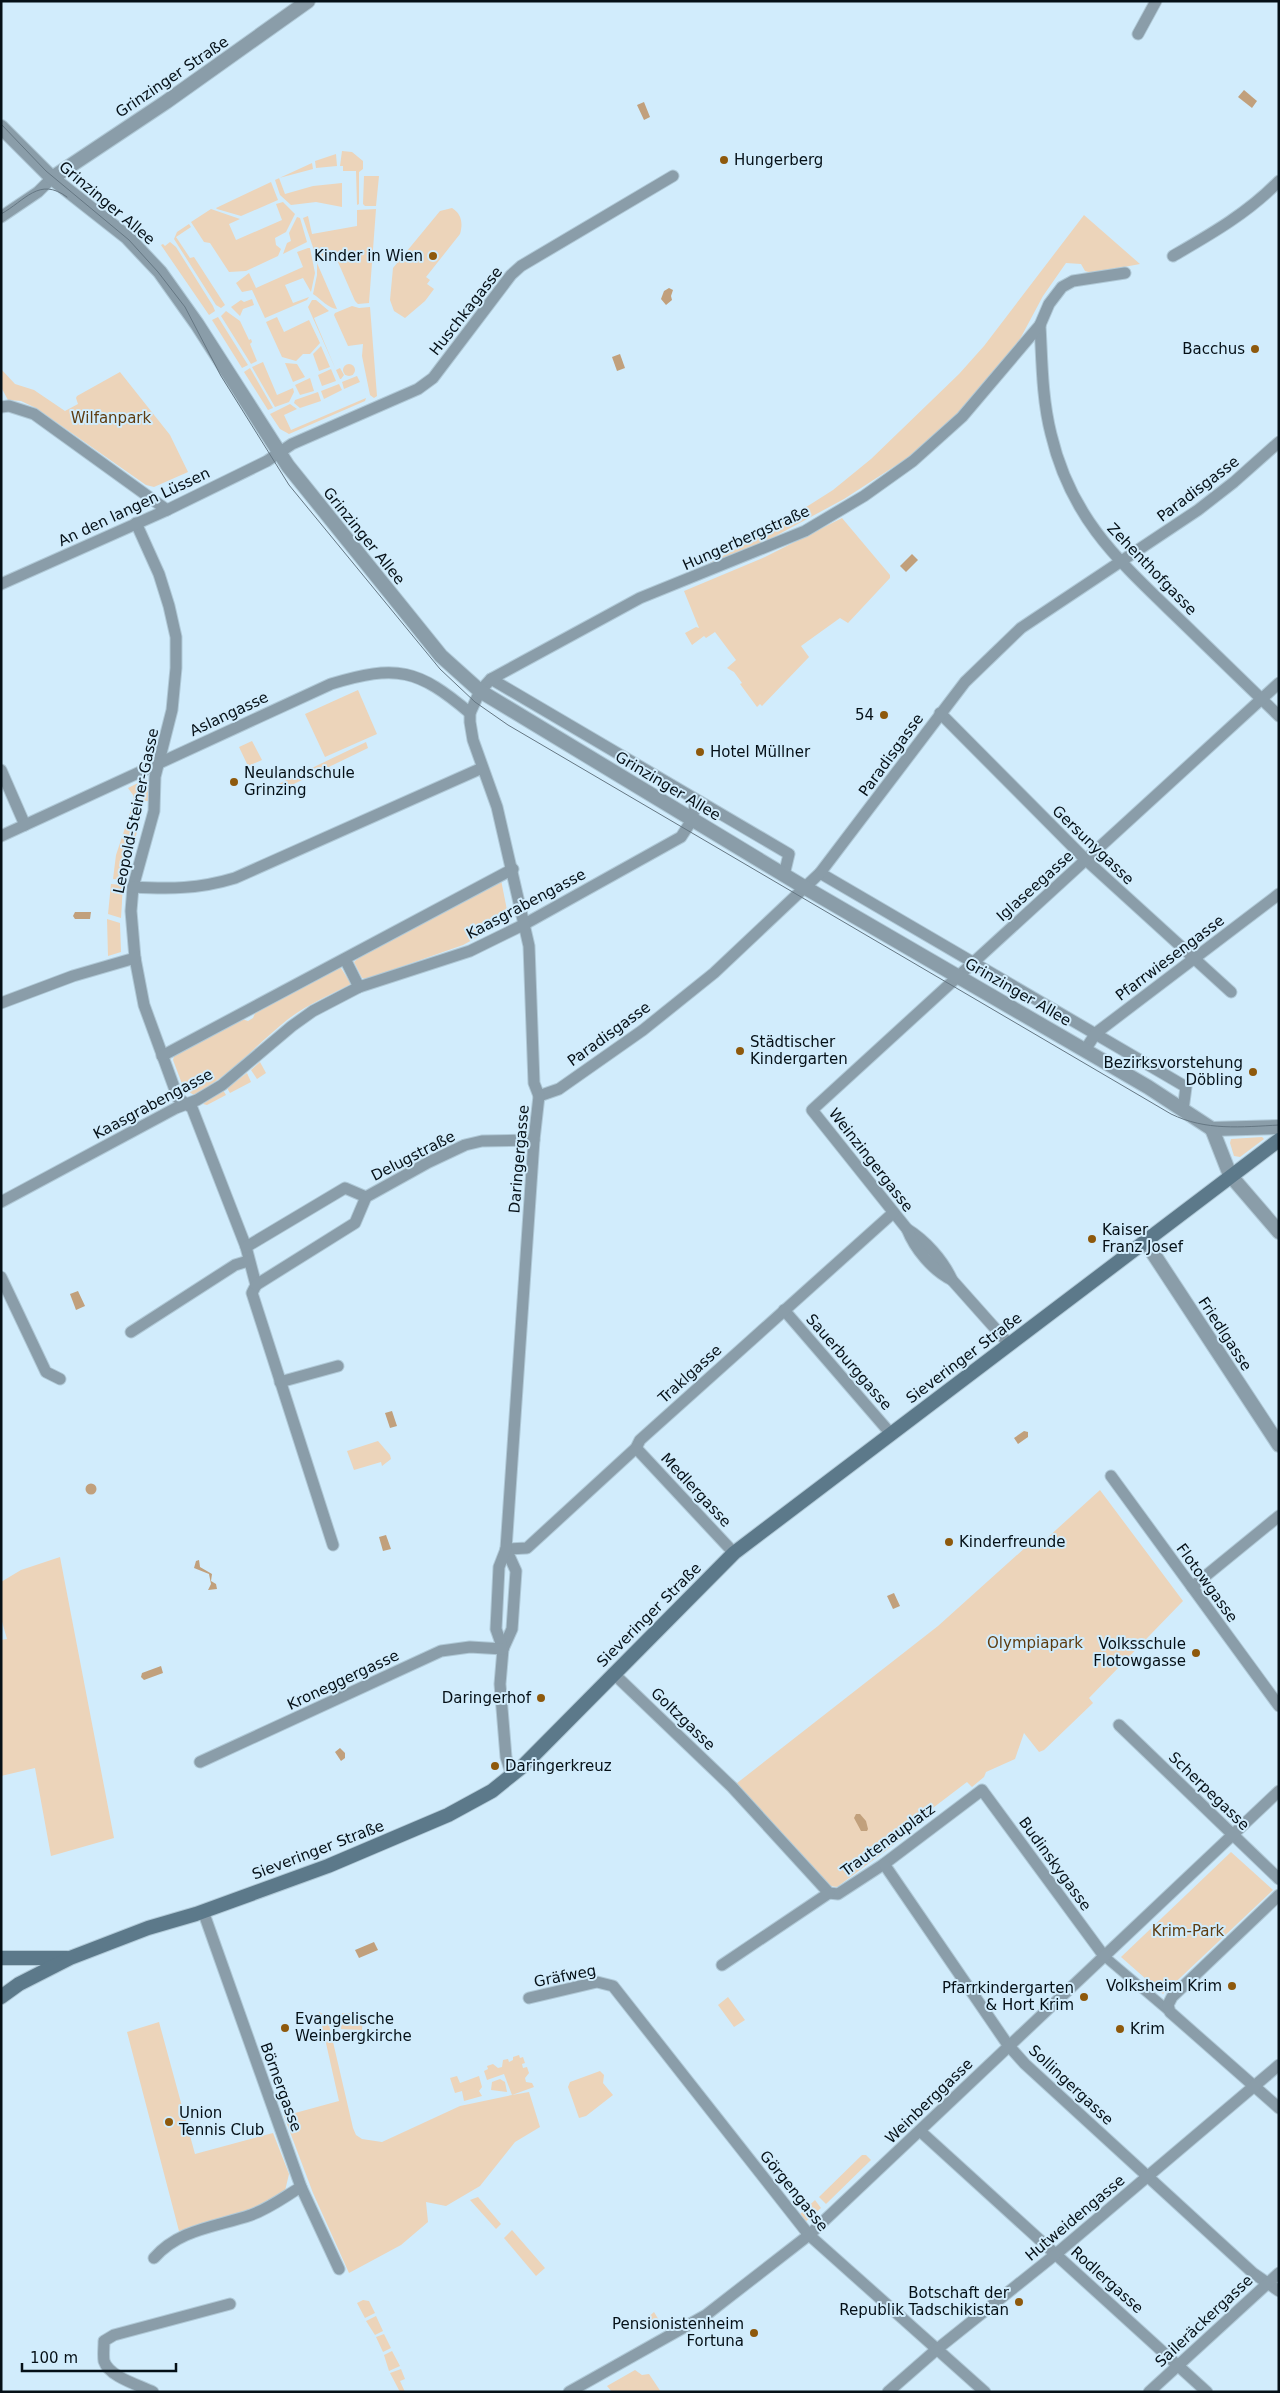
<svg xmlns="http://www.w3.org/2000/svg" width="1280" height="2393" viewBox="0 0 1280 2393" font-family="'DejaVu Sans',sans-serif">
  <rect width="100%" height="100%" fill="#d1ecfc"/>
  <g fill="#ecd4ba">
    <path d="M342,151L352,152L363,161V169L359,172V204L357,205L356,171H343V166H340Z"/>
    <path d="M336,154L337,166L316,168L315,161Z"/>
    <path d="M312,163L313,169L279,178L285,194L313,186L342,183V207L316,202L291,205L280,195L275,180Z"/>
    <path d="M364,176H379L376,206H365L363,204Z"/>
    <path d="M271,182L278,200L241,216L217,209L216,208Z"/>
    <path d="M283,202L295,214L286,232L275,238L276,245L281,249L278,256L246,271L229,272L210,243L204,242L191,222L211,209L240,219L229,224L236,240L282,220L276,204Z"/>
    <path d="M452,208C462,214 463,224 460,234L426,277L430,280L427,284L434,289L425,301L405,318L394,311L390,300L393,268L440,211Z"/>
    <path d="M376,209L369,303L358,304L355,301L334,253L317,259L303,218L308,216L312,234L357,226V210Z"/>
    <path d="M1084,215L1140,264L1092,273L1085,271L1081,264L1066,263L1043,296L1020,339L964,408L912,455L844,499L770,539L718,563L698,569L759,537L833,490L871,459L959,374L984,346Z"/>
    <path d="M297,217L300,218L307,242L283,254L287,243L291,241L289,233Z"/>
    <path d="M189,224L191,227L176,237L190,258L194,257L225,305L221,308L216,305L174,239L177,232Z"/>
    <path d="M170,242L176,247L213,306L215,311L209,315L161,245L163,244L165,246Z"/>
    <path d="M308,248H310L315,273L311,292L303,278L285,285L293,303L309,297L307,300L265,318L252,290L242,292L236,283L249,273L256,288L303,267L297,252Z"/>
    <path d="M317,263L337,309C329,309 321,299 313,294L317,275Z"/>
    <path d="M252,299L254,305L243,309L240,316L231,307L241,300L244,302Z"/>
    <path d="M316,300L329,311L314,318L336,370L340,368L344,375L341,379H340L308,307L312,300Z"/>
    <path d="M352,306L359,308L370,307L377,396L374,398L370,395L362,356L363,344L348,346L334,315L335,313Z"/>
    <path d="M226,311L240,321L249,340L251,339L252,342L250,344L257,361L251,364L221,316Z"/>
    <path d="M218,317L248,365L242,368L212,320Z"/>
    <path d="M277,317L284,332L309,320L320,343L310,354H303L296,361L282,357L266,322Z"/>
    <path d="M321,346L330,367L319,371L313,354Z"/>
    <path d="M263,362L277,395L293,388L294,392L289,402L275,407L252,367Z"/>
    <path d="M285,363L297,364L305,377L293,382Z"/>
    <circle cx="349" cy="370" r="6"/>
    <path d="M250,368L273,408L268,410L244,372Z"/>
    <path d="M1,369L15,384L34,390L65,411L78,404L76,398L77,396L120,372L170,435L188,472L154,487L146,485L36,408L21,401L8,400L1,387Z"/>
    <path d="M331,369L336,381L322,386L318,375Z"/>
    <path d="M357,376L360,382L344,389L342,382Z"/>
    <path d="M310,378L314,391L300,395L295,385Z"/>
    <path d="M339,384L342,390L324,399L321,391Z"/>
    <path d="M318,392L321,401L300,408L294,403L295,400Z"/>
    <path d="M366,398L365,401L289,434L280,429L270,414L290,404L297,409L284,415L291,430Z"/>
    <path d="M842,518L890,575V578L848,623L840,618L801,646L809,657L762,706L760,704L757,707L740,684L742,683L734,672L727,668L736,660L715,632L706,638L704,636L692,645L685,633L696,627L699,628L684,591L765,557Z"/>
    <path d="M358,690L377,734L325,757L305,714Z"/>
    <path d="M252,741L262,760L248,766L239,747Z"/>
    <path d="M366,742L368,748L269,796L266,790Z"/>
    <path d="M146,779L149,783L151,798L148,801H142V813L124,880L113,879L116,855L134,801L133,795L128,788Z"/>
    <path d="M501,880L509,920L463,945L366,979L362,978L354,962L361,956Z"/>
    <path d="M111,884L123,885L121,918L108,914Z"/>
    <path d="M107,919L120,923L121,952L108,956Z"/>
    <path d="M337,968H341L351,984C330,995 306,1005 287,1020C256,1045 229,1076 194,1095L184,1089L173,1060L174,1056L242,1019L248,1021L253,1018L256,1011Z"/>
    <path d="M260,1062L266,1073L257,1079L251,1070Z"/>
    <path d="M247,1073L251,1082L230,1093L227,1088Z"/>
    <path d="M223,1090L226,1095L207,1105L203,1104Z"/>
    <path d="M1262,1137L1264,1139L1240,1157L1234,1156L1230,1143L1231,1139Z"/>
    <path d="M378,1441L390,1455L391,1459L382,1466L381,1462L354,1470L347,1451Z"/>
    <path d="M1100,1490L1183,1601L1089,1698L1093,1703L1044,1750L1039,1752L1024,1733L1015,1759L986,1772L984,1777L972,1787L967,1782L921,1817L924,1822L837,1887L830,1886L732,1787L938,1626L1037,1537L1046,1539Z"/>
    <path d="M60,1557L114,1838L51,1856L35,1768L1,1776V1640L7,1639L1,1618V1582L21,1570Z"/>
    <path d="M1231,1852L1273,1890L1163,1994L1121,1957Z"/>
    <path d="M728,1997L745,2020L734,2027L718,2005Z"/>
    <path d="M319,2012L327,2016L353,2128L356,2135L362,2139L382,2142L460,2106L512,2095L504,2074L487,2080L484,2071L488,2069L487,2066L493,2064L498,2068L502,2067L503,2060L508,2059L509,2062L513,2060V2057L519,2055L520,2058L523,2057L525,2063L522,2064L523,2068L527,2067L529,2073L525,2078L526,2082L532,2083L534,2087L512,2095L529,2092L540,2127L515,2142L480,2186L446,2206L426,2202L428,2222L401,2245L349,2273L313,2193L284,2116L339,2101Z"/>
    <path d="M342,2013L363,2014L362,2030L341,2029Z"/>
    <path d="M159,2022L195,2154L273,2133L289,2174L285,2191L253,2210L179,2231L127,2032Z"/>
    <path d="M600,2071L604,2075L603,2083L613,2095L586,2116L579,2118L568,2087L570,2082Z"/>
    <path d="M457,2076L460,2083L479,2076L482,2087L479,2091L482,2096L464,2101L462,2091L455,2093L450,2078Z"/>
    <path d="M500,2079L505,2082L507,2092L491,2090L492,2082Z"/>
    <path d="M862,2155H866L871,2160L826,2204L819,2197Z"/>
    <path d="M478,2197L501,2224L496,2229L470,2200Z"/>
    <path d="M815,2200L821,2208L803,2224L797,2217Z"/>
    <path d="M512,2230L545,2268L536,2276L504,2238Z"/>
    <path d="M363,2300L369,2301L375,2313L365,2318L357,2303Z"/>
    <path d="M654,2312L662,2325L649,2331L644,2321Z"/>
    <path d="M376,2316L383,2331L375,2335L366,2321Z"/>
    <path d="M384,2334L391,2348L383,2352L376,2337Z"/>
    <path d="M392,2351L400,2366L389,2371L384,2355Z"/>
    <path d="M401,2369L405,2379L400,2381L405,2392H400L390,2373Z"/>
    <path d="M635,2370L642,2375L649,2374L661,2392H612L607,2386Z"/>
  </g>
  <g fill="#c1a07c">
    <path d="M1244,90L1257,101L1252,108L1238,97Z"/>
    <path d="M644,102L650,117L644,120L637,105Z"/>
    <path d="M669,288L673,290L671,296L672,300L666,305L661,299L664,291Z"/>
    <path d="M620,354L625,368L617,371L612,357Z"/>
    <path d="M912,554L918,560L906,572L900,566Z"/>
    <path d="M75,912H91L90,919H75L73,916Z"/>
    <path d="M78,1291L85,1306L76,1310L70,1294Z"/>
    <path d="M392,1411L397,1426L390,1428L385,1413Z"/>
    <path d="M1024,1431L1028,1432V1437L1018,1444L1014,1438Z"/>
    <circle cx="91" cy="1489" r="5.5"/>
    <path d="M386,1535L391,1549L383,1551L379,1537Z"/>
    <path d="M199,1560L200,1567L212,1574L211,1581L216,1584L217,1589L208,1590L211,1584L209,1574L194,1568L196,1561Z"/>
    <path d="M894,1593L900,1606L893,1609L887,1596Z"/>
    <path d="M161,1666L163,1673L144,1680L141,1677L142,1673Z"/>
    <path d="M340,1748L345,1753V1758L341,1761L335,1752Z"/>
    <path d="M856,1814H860L866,1821L868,1829L867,1831H861L854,1818Z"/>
    <path d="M374,1942L378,1950L359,1958L355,1950Z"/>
  </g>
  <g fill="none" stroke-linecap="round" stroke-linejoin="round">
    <g stroke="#b0c9d7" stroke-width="11">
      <path id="pedestrian" d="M1104,1956L1170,2012"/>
    </g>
    <g stroke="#b0c9d7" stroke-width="13">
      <g id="minor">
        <path d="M1138,34L1156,1"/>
        <path d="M1,217L38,192L52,178"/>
        <path d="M1173,256C1211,234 1248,213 1279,181"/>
        <path d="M1040,325C1042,361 1042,399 1051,434C1071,519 1119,561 1178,618C1212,651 1245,683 1279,716"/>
        <path d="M1,407L9,406L34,414L167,510"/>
        <path d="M136,523L159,574L169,606L176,637V668L172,710L155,777L154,811L133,887L131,911L135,958L144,1005L178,1098L192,1108L246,1247L256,1285L252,1293L333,1545"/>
        <path d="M1,584L167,510L267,461L292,444L418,389L433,378L511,275L521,266L673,176"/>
        <path d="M491,679L789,854L784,875"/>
        <path d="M940,713L1086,860L1231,992"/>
        <path d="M1,770L25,825"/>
        <path d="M1,836L331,684C397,664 418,669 470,713"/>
        <path d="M820,873L1181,1084L1186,1087L1183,1110"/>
        <path d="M133,887C170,889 199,889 235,878L482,768"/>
        <path d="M345,959L359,987"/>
        <path d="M1,1003L73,976L135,958"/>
        <path d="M1085,1050L1096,1033L1279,894"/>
        <path d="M162,1056L513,869"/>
        <path d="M539,1096L559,1089L643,1030L714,973L820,873L965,682L1021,628L1198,510L1234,482L1279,442"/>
        <path d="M1,1202L176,1108L197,1100L222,1085L292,1026L313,1011L359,987L470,951L523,925L681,837L692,820L696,800"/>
        <path d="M907,1229C925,1240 943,1260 952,1280L1009,1344"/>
        <path d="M246,1247L345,1188L366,1197"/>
        <path d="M1,1277L46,1372L60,1379"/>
        <path d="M952,1280C932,1270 915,1249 907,1229L812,1110L1279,683"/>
        <path d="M256,1285L355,1223L366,1197L429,1162L465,1145L482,1141L534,1140"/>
        <path d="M784,1310L891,1434"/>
        <path d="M131,1332L235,1265L248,1261"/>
        <path d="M280,1382L338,1366"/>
        <path d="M636,1448L734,1553"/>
        <path d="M1111,1476L1279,1706"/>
        <path d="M506,1549L527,1548L636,1448L640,1440L893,1213"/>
        <path d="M506,1549L516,1571L512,1629L503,1649L500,1684L506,1757L512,1776"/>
        <path d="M1192,1587L1279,1516"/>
        <path d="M503,1649L496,1629L499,1567L506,1549L534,1140L539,1096L534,1083L529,946L497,807L473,740L470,722V713L480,691L491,679L640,598L805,531L864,496L913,461L962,417L1040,325L1049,304L1062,287L1073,281L1125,273"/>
        <path d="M613,1673L732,1787L829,1893L838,1894L884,1864L982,1790L1104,1956"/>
        <path d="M1119,1725L1279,1879"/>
        <path d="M200,1762L441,1651L470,1647L503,1649"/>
        <path d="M884,1864L1008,2045L1025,2064L1253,2273L1279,2291"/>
        <path d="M1279,1895L1172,1997L1168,2005L1170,2012L1279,2108"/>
        <path d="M203,1911L301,2187L339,2269"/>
        <path d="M722,1965L829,1893"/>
        <path d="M529,1998L597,1982L613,1986L809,2235L985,2392"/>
        <path d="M920,2131L1207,2392"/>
        <path d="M154,2258C179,2229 216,2227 251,2215C270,2208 284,2197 301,2187"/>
        <path d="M153,2392C139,2385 109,2377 104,2361C103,2355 104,2348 104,2341L114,2335L230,2304"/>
        <path d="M569,2392L706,2315L809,2235L1279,1791"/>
        <path d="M888,2392L936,2350L1056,2254L1279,2065"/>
        <path d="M1149,2392L1279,2273"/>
      </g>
    </g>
    <g stroke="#b0c9d7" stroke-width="16">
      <g id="tertiary">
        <path d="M1,127L52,178L127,237L160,272L197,324L288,466L441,656L480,691L804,887L1148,1087L1212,1129L1279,1127"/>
        <path d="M52,178L166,102L308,1"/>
        <path d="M1212,1129L1230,1175L1279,1232"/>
        <path d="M1145,1241L1279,1445"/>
      </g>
    </g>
    <g stroke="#b0c9d7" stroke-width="16">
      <g id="secondary">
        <path d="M1,1958H67"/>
        <path d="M1,1997L19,1984L70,1958L148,1928L196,1914L328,1866L448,1815L492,1791L523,1766L734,1553L1279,1140"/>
      </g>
    </g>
    <use href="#pedestrian" stroke="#8a9da9" stroke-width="9"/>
    <use href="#minor" stroke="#8a9da9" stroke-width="11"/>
    <use href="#tertiary" stroke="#8a9da9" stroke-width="14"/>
    <use href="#secondary" stroke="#5c798a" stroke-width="14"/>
    <g stroke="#657783" stroke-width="1">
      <path d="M1,124L46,171L129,240L158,272L185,307L221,376L289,485L440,669L475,702L508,725L1171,1114C1206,1131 1241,1127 1279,1125"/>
      <path d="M1,214C25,201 39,176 67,197"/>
    </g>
  </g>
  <g fill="#8e590c" stroke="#d1ecfc" stroke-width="2">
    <circle cx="724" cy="160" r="5"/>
    <circle cx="433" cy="256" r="5"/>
    <circle cx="1255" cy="349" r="5"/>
    <circle cx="884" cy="715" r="5"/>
    <circle cx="700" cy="752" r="5"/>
    <circle cx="234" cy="782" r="5"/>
    <circle cx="740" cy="1051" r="5"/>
    <circle cx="1253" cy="1072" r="5"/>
    <circle cx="1092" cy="1239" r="5"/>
    <circle cx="949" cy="1542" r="5"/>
    <circle cx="1196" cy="1653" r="5"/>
    <circle cx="541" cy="1698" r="5"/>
    <circle cx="495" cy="1766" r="5"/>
    <circle cx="1232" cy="1986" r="5"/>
    <circle cx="1084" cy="1997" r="5"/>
    <circle cx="285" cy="2028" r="5"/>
    <circle cx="1120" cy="2029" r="5"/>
    <circle cx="169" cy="2122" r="5"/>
    <circle cx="1019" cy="2302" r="5"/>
    <circle cx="754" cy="2333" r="5"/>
  </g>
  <g text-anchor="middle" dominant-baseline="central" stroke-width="4" stroke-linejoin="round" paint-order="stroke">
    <g font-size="15" fill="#051017" stroke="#d1ecfc">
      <text transform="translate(172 77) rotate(-34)">Grinzinger Straße</text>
      <text transform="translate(107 203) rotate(40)">Grinzinger Allee</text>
      <text transform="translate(466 311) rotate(-52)">Huschkagasse</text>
      <text transform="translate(1198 489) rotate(-37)">Paradisgasse</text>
      <text transform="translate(134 507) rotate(-25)">An den langen Lüssen</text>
      <text transform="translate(364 536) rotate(51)">Grinzinger Allee</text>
      <text transform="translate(746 538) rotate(-24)">Hungerbergstraße</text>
      <text transform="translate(1152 569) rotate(46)">Zehenthofgasse</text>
      <text transform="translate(229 714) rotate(-25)">Aslangasse</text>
      <text transform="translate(891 755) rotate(-54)">Paradisgasse</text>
      <text transform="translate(668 786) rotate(31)">Grinzinger Allee</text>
      <text transform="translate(136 811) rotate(-78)">Leopold-Steiner-Gasse</text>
      <text transform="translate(1093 845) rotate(44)">Gersunygasse</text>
      <text transform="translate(1035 886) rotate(-42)">Iglaseegasse</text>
      <text transform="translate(526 904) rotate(-28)">Kaasgrabengasse</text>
      <text transform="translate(1170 958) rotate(-37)">Pfarrwiesengasse</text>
      <text transform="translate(1018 992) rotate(30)">Grinzinger Allee</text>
      <text transform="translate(609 1034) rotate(-36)">Paradisgasse</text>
      <text transform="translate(153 1104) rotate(-28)">Kaasgrabengasse</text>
      <text transform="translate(413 1156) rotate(-27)">Delugstraße</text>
      <text transform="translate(519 1159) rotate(-85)">Daringergasse</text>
      <text transform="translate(871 1160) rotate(52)">Weinzingergasse</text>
      <text transform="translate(1225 1334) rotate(57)">Friedlgasse</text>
      <text transform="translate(964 1358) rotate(-37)">Sieveringer Straße</text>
      <text transform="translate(849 1362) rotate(49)">Sauerburggasse</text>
      <text transform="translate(690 1374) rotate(-42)">Traklgasse</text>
      <text transform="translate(696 1490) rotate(47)">Medlergasse</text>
      <text transform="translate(1207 1583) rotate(54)">Flotowgasse</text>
      <text transform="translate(649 1615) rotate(-45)">Sieveringer Straße</text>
      <text transform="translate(343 1680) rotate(-25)">Kroneggergasse</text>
      <text transform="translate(683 1719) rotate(44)">Goltzgasse</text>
      <text transform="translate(1209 1791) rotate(44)">Scherpegasse</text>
      <text transform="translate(888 1840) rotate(-36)">Trautenauplatz</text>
      <text transform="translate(318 1850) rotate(-21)">Sieveringer Straße</text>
      <text transform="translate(1055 1864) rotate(54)">Budinskygasse</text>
      <text transform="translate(565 1976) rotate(-11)">Gräfweg</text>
      <text transform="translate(1071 2085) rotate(43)">Sollingergasse</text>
      <text transform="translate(281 2087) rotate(70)">Börnergasse</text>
      <text transform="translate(929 2101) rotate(-44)">Weinberggasse</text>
      <text transform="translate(794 2191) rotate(51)">Görgengasse</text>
      <text transform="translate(1075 2218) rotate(-40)">Hutweidengasse</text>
      <text transform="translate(1107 2280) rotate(42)">Rodlergasse</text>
      <text transform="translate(1204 2321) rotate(-43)">Saileräckergasse</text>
    </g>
    <g font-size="15" fill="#051017" stroke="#d1ecfc" text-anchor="start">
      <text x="734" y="160">Hungerberg</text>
      <text x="423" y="256" text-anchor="end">Kinder in Wien</text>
      <text x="1245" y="349" text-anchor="end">Bacchus</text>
      <text x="874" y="715" text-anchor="end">54</text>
      <text x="710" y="752">Hotel Müllner</text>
      <text x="244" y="773">Neulandschule<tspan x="244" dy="17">Grinzing</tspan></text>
      <text x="750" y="1042">Städtischer<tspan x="750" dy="17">Kindergarten</tspan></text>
      <text x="1243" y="1063" text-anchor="end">Bezirksvorstehung<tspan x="1243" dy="17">Döbling</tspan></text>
      <text x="1102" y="1230">Kaiser<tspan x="1102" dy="17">Franz Josef</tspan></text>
      <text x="959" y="1542">Kinderfreunde</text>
      <text x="1186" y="1644" text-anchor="end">Volksschule<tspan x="1186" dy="17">Flotowgasse</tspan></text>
      <text x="531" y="1698" text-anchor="end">Daringerhof</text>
      <text x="505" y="1766">Daringerkreuz</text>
      <text x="1222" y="1986" text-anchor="end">Volksheim Krim</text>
      <text x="1074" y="1988" text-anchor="end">Pfarrkindergarten<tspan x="1074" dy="17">&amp; Hort Krim</tspan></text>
      <text x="295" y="2019">Evangelische<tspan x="295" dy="17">Weinbergkirche</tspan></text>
      <text x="1130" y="2029">Krim</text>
      <text x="179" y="2113">Union<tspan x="179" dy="17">Tennis Club</tspan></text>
      <text x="1009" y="2293" text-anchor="end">Botschaft der<tspan x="1009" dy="17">Republik Tadschikistan</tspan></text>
      <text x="744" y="2324" text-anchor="end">Pensionistenheim<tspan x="744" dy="17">Fortuna</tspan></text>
    </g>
    <g font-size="15" fill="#5e3c10" stroke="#d1ecfc">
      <text x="111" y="418">Wilfanpark</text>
      <text x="1035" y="1643">Olympiapark</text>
      <text x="1188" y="1931">Krim-Park</text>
    </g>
  </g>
  <rect width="1280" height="2393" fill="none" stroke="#051017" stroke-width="5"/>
  <path d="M22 2363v8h154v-8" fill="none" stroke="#051017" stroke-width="2.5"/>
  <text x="30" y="2363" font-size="15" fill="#051017" stroke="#d1ecfc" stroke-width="4" paint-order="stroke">100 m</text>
</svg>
